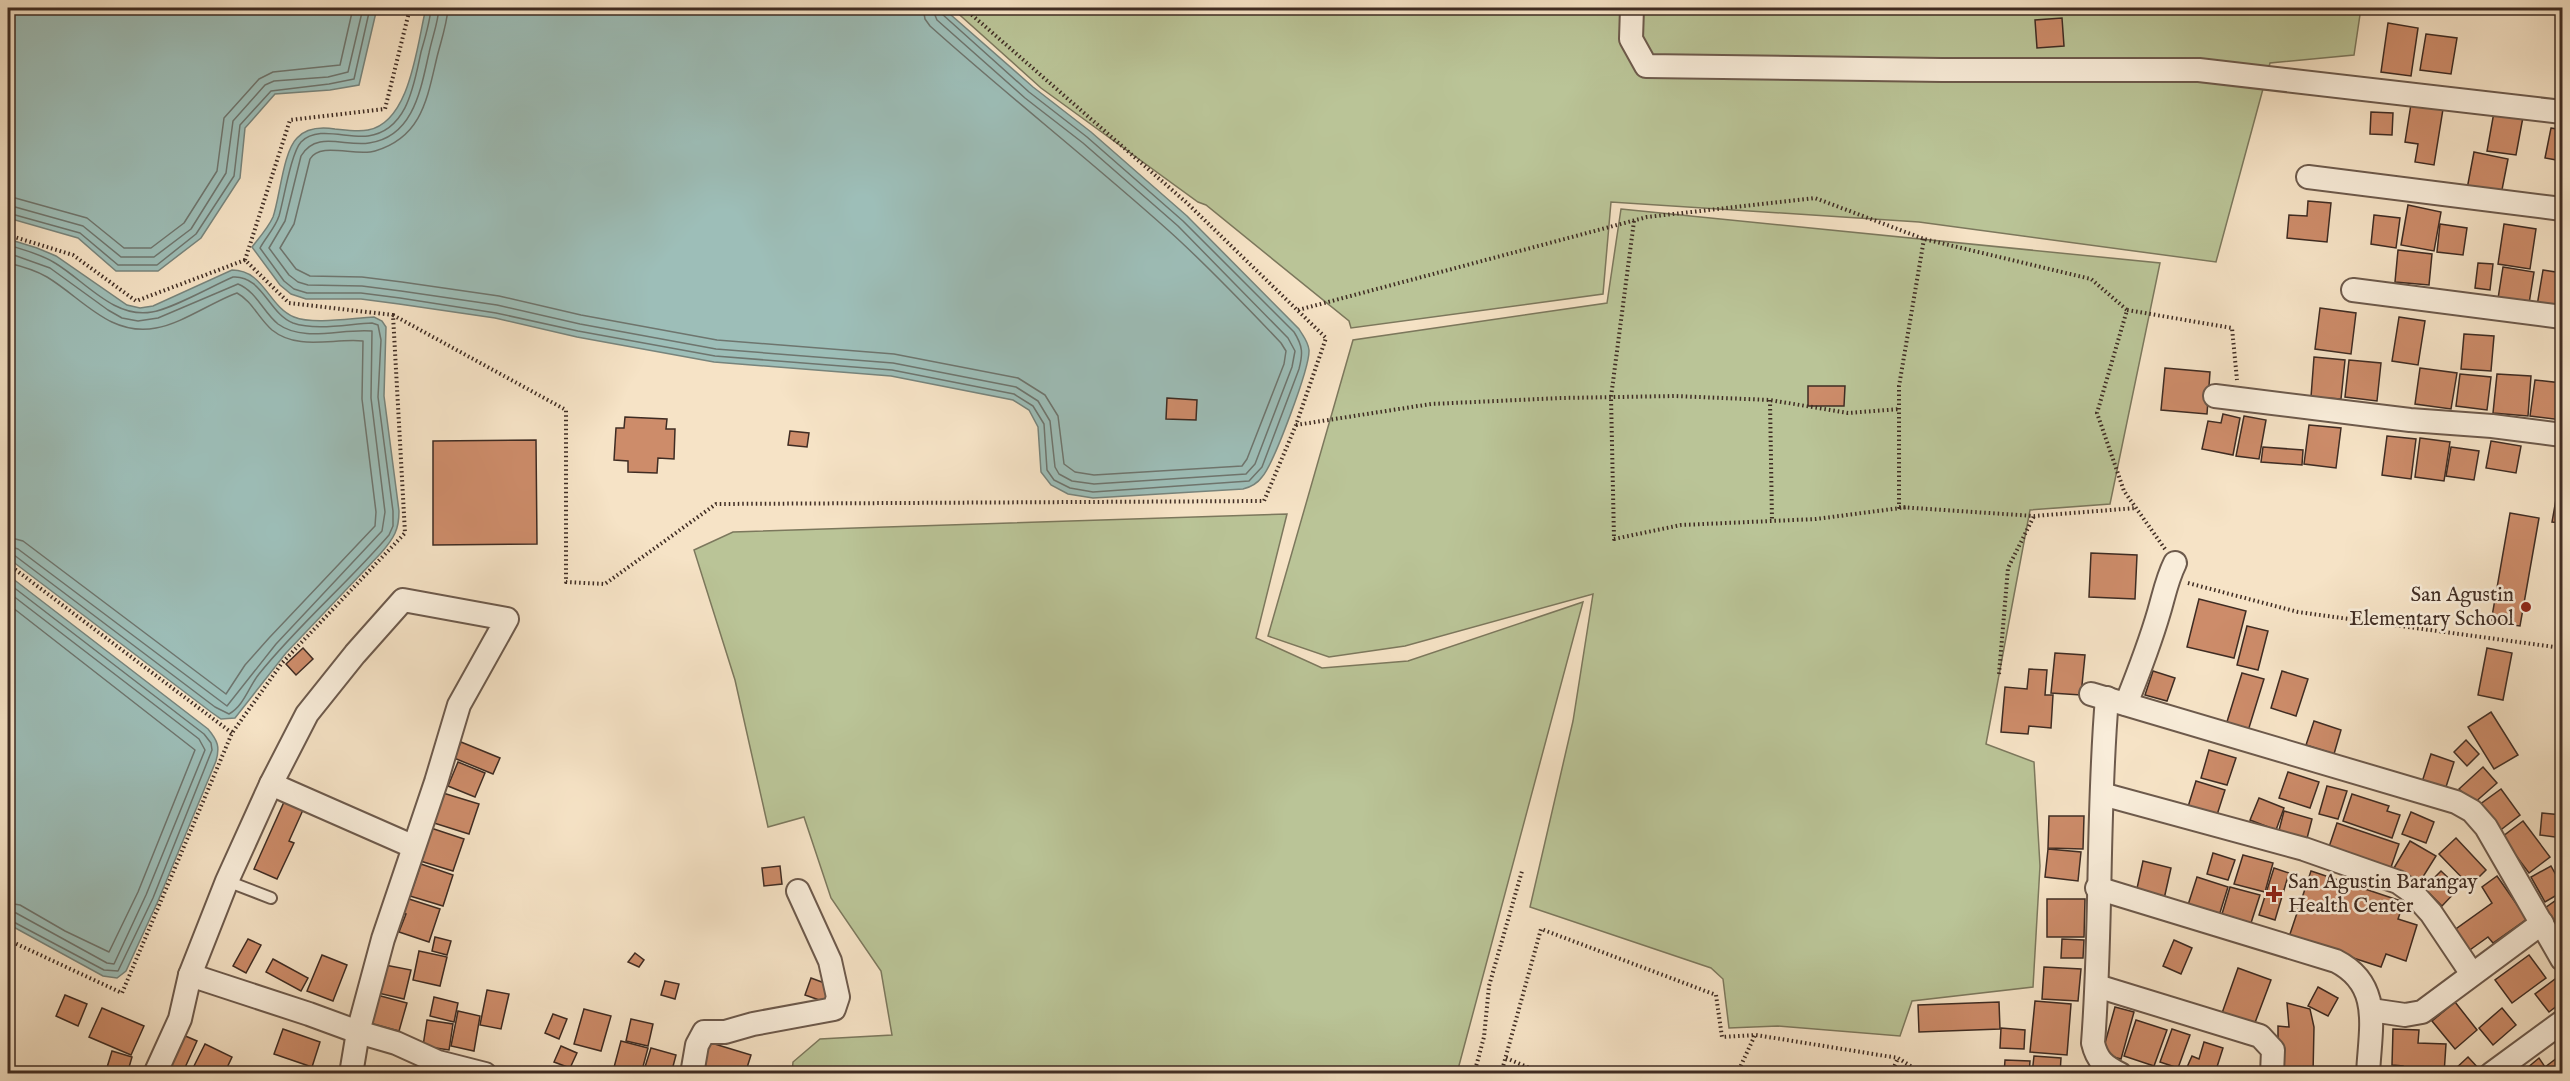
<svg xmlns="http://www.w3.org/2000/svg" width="2570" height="1081" viewBox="0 0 2570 1081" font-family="'IM FELL English',serif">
  <rect width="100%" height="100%" fill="#f6e3c6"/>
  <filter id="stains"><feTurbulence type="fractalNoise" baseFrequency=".00333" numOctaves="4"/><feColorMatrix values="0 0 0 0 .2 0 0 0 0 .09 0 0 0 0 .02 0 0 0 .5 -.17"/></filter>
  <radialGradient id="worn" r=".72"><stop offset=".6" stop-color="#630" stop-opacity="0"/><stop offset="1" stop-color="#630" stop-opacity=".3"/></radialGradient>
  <g fill="#bac497" stroke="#7c785d" stroke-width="1.5">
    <path d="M952,8H2361L2354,55L2270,63L2216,262L1919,222L1611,202L1603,294L1351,328L1349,321L1206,205L1198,202L1041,88Z"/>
    <path d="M1621,209L2160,263L2110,504L2030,510L1986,744L2034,762L2040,866L2033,987L1912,1001L1900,1036L1778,1026L1729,1028L1723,979L1711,968L1530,907L1573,721L1593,594L1405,646L1329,657L1268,636L1353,340L1607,303Z"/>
    <path d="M1287,514L1256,638L1322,668L1408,661L1583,602L1457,1073H792L793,1062L820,1039L892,1035L881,971L831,898L804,817L768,827L735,680L694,550L733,532Z"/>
  </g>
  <g fill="#9dbeb8" stroke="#77847c" stroke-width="1.5">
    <path d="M8,8H377L359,85L330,90L275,94L245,128L240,178L201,238L158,271H116L78,238L8,218Z"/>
    <path d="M426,8H943L1033,87L1091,132L1187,216L1299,329C1303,336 1308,341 1309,350C1310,367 1274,463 1262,477C1257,484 1251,487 1243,489L1093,498L1068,494L1051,485L1041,472L1038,427L1029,410L1013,400L891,376L714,362L577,337L495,318L399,304L361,299H306L291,294L280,285L252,247C259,238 268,228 273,217C280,197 283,152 297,138C307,127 322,127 335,129C345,130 358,132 368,130C411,122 417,43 426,8Z"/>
    <path d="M8,239L37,248L56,256L127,305L140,308L153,306L232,270C264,270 268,306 294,317C314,325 352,318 374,317L382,321L386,327L384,396L399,511C399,530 394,538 381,553L286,653L235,718L221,719L211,712L8,558Z"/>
    <path d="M8,575L208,729C218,741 220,747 216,761L158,901L126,971L117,978L103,976L8,924Z"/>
  </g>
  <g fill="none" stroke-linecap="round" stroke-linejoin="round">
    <g stroke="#6e756e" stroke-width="1.5">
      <path d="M431,8C430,22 425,38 421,52C414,84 408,130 368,136C347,139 318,125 301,142C291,153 284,199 279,216C275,228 266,237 260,248L284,281L294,289L307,293H361L400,298L496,313L578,331L715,356L892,370L1014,394L1033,406L1044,424L1047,470L1054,480L1070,488L1093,492L1249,481L1262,467L1299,369C1303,354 1303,346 1294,332L1183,221L1087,137L1029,92L942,14L940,8"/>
      <path d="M439,8C438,23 432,38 429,53C421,88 414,137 369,143C345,147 316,130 301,156L285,221L269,248L289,275L298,282L308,285L362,286L401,291L497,305L580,324L716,349L893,363L1016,387L1038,401L1050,421L1055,467L1059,474L1072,481L1094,484L1246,474L1255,464L1292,367L1295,351L1288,338L1178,226L1083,143L1025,98L937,20L932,8"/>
      <path d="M448,8C447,24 441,41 437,57C427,99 422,137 375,151C356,157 320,141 310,159L294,224L280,248L296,269L310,276L362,277L402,282L499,296L581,315L717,340L894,354L1018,378L1045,395L1058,416L1064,464L1075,472L1094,475L1242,466L1247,459L1284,364L1286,351L1281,343C1245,305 1208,266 1169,231C1091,161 1008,96 930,26L925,19L923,8"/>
      <path d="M8,196L87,218L124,248H151L184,223L217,171L224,118L259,79L273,72L340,65L353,8"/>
      <path d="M8,205L83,226L121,257H154L191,229L226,173L233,121L265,85L274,81L328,77L348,72L363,8"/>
      <path d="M8,213L80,233L118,265H157L196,234L234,176L240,125L271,91L329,84L354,79L370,8"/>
      <path d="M8,245C24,250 41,254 55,263C85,281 114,319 152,312C172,309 212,286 233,277C262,275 269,314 293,323C316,331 348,324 372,323L378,325L381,340L378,397L393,511V526L389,535C348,583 299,624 259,674C249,686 244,706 229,714L215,707L14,555L8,554"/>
      <path d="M8,253L50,268L108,310L122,318L138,321L158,318L238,284C257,292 263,312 278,324C304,343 342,328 372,331L371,398L385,512L382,531L276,644L227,706L18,549L8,546"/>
      <path d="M8,263C21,266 35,270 47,277C82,298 110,337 156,328C181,324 212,302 237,293C252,301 259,319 272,330C298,351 333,338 363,341L362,399L376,512L375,526L269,638L245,665L226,694L23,541L8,537"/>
      <path d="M8,583L204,734L211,743L212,750L153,898L118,971L104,970L8,919"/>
      <path d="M8,592L199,739L205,750L146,895L114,964L107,963L16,913L8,912"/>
      <path d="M8,604L195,750L138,892L109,952L65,931L20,905L8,903"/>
    </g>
  </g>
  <g fill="#cd8c6a" stroke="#3f2c23" stroke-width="1.5">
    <path d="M2479,8H2505L2504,13Z"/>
    <path d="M2062,18L2064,46L2037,48L2035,20Z"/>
    <path d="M2388,23L2418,28L2411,76L2381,72Z"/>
    <path d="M2426,34L2457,38L2451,74L2420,70Z"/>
    <path d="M2411,104L2443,109L2434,165L2415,162L2418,144L2405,142Z"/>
    <path d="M2371,112L2393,113L2392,135L2370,134Z"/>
    <path d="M2494,112L2523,117L2516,155L2487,151Z"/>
    <path d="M2551,128L2562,130V161L2545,158Z"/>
    <path d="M2474,152L2508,159L2501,195L2467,189Z"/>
    <path d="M2308,201L2331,203L2327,242L2287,238L2289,215L2307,216Z"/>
    <path d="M2408,205L2441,212L2434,251L2401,245Z"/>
    <path d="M2374,215L2400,218L2396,248L2371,244Z"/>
    <path d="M2440,224L2467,228L2463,255L2437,252Z"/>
    <path d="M2504,224L2536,229L2530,269L2498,264Z"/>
    <path d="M2398,250L2432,254L2429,285L2395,282Z"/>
    <path d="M2478,263L2493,264L2490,290L2475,288Z"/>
    <path d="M2503,267L2534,272L2528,310L2497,305Z"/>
    <path d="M2543,270L2562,273V310L2537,306Z"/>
    <path d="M2320,308L2356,313L2351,354L2315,349Z"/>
    <path d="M2399,317L2425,321L2418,365L2392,361Z"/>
    <path d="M2464,334L2494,336L2491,371L2461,369Z"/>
    <path d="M2561,344H2562V382L2558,381Z"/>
    <path d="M2314,357L2345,360L2341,399L2311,397Z"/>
    <path d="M2349,360L2381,363L2377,401L2345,397Z"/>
    <path d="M2165,368L2210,372L2207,414L2161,410Z"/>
    <path d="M2420,368L2457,373L2451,409L2415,404Z"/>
    <path d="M2460,374L2491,377L2487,410L2456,406Z"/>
    <path d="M2497,374L2531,376L2528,416L2493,413Z"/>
    <path d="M2535,380L2562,383V420L2530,416Z"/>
    <path d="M1808,386H1845L1844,406H1808Z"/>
    <path d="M1167,398L1197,400L1196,420L1166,419Z"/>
    <path d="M2223,414L2240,418L2233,455L2202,449L2208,421L2221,423Z"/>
    <path d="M2244,416L2266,420L2259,459L2236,456Z"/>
    <path d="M625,417L667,419L666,429H675L674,459L658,458L657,473L628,472V461L614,460L616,428H624Z"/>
    <path d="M2309,425L2341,428L2336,468L2304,464Z"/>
    <path d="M790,431L809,433L807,447L788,445Z"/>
    <path d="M2387,436L2416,439L2411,479L2382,475Z"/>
    <path d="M2420,438L2450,442L2444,481L2415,477Z"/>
    <path d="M536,440L537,544L433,545V441Z"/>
    <path d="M2491,441L2521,446L2516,473L2486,468Z"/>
    <path d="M2263,447L2303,450L2302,465L2261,462Z"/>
    <path d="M2451,447L2479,451L2474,480L2446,476Z"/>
    <path d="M2557,494L2562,495V523L2552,522Z"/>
    <path d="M2510,513L2539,518L2520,626L2491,622Z"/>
    <path d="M2091,553L2137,555L2135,599L2089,597Z"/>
    <path d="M2199,599L2246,611L2234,658L2187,647Z"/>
    <path d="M2247,626L2268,631L2258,670L2237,665Z"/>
    <path d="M303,648L313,659L296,675L286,664Z"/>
    <path d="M2487,648L2512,653L2503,700L2478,695Z"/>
    <path d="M2055,653L2085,655L2081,695L2051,693Z"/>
    <path d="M2029,669L2047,670L2045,695H2053L2051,728L2029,726L2028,734L2001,732L2005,687L2027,689Z"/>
    <path d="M2153,671L2175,678L2167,701L2145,695Z"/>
    <path d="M2282,671L2308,679L2296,716L2271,708Z"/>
    <path d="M2242,673L2264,679L2248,731L2226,725Z"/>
    <path d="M2491,712L2518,755L2494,769L2468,727Z"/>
    <path d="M2314,721L2341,730L2334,754L2306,745Z"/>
    <path d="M2466,740L2479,754L2467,766L2454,752Z"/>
    <path d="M461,742L500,758L493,774L454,758Z"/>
    <path d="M2209,750L2236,758L2227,785L2201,778Z"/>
    <path d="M2431,754L2454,762L2445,790L2422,782Z"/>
    <path d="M458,762L485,773L475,797L448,786Z"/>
    <path d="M2483,767L2497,783L2473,804L2459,789Z"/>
    <path d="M2288,772L2319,782L2310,808L2279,798Z"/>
    <path d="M2196,781L2225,790L2216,818L2187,810Z"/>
    <path d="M2327,786L2347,791L2338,819L2319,814Z"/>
    <path d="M2501,789L2520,815L2498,832L2479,805Z"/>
    <path d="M443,793L479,804L469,834L434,823Z"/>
    <path d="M2352,794L2389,806L2387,811L2400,815L2392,838L2343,821Z"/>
    <path d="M2259,798L2284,808L2276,830L2250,820Z"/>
    <path d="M284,802L303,810L289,841L294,843L277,879L254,869Z"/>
    <path d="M2284,811L2312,819L2305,846L2277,838Z"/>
    <path d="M2411,812L2434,822L2426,843L2402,834Z"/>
    <path d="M2542,813L2562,815V838L2540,835Z"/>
    <path d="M2049,816H2084L2083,849L2048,848Z"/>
    <path d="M2523,821L2550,857L2529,873L2502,837Z"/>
    <path d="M2337,823L2399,844L2389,873L2327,853Z"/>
    <path d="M428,827L464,839L453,871L417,860Z"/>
    <path d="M2456,838L2486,870L2470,886L2439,854Z"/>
    <path d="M2410,841L2436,856L2416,888L2391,873Z"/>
    <path d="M2048,849L2081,852L2078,881L2045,877Z"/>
    <path d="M2213,853L2235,860L2228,880L2207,874Z"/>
    <path d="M2243,855L2273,863L2265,892L2234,884Z"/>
    <path d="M2143,861L2171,868L2164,899L2136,893Z"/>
    <path d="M421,864L453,875L443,906L410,896Z"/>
    <path d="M780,866L782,884L764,886L762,868Z"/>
    <path d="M2551,866L2562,886V892L2545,902L2531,877Z"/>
    <path d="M2274,868L2289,873L2275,920L2259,915Z"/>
    <path d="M2311,871L2404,902L2398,919L2417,925L2406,961L2386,954L2381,967L2289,937Z"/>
    <path d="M2441,871L2459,888L2442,906L2424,888Z"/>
    <path d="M2497,876L2527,919L2493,943L2488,937L2467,952L2453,931L2492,903L2482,887Z"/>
    <path d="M2197,877L2228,887L2218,919L2187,908Z"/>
    <path d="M2230,887L2260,895L2251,923L2222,914Z"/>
    <path d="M2562,896V923L2557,927L2545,908Z"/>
    <path d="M406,898L440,909L429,942L399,932L406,914L401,912Z"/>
    <path d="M2047,899H2085L2084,937H2047Z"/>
    <path d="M435,937L451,941L447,955L432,951Z"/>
    <path d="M248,939L261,945L246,973L233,966Z"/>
    <path d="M2062,939L2084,940L2083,958H2061Z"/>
    <path d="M2174,940L2192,948L2181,974L2163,966Z"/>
    <path d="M419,951L447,957L440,986L413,980Z"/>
    <path d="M635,953L644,960L639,967L628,962Z"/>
    <path d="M322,955L347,965L333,1001L307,991Z"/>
    <path d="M2529,955L2546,978L2512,1003L2495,980Z"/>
    <path d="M273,959L308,978L301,991L266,972Z"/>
    <path d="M385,965L411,970L404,999L378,993Z"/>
    <path d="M2044,967L2081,969L2078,1001L2042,999Z"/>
    <path d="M2238,968L2271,980L2253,1028L2221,1016Z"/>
    <path d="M2559,976L2562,981V1002L2549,1012L2535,994Z"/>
    <path d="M811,978L830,985L825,1002L805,995Z"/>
    <path d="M665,981L679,984L675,999L661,995Z"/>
    <path d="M2318,987L2338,998L2328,1016L2308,1006Z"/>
    <path d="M487,990L509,994L501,1029L480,1025Z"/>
    <path d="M65,995L87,1004L78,1026L56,1016Z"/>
    <path d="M377,995L407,1003L399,1031L369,1023Z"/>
    <path d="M434,997L458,1003L454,1022L430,1016Z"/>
    <path d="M2035,1001L2071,1004L2067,1055L2030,1052Z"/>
    <path d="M1999,1002L2000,1029L1919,1032L1918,1005Z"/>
    <path d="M2455,1002L2477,1030L2455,1049L2432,1021Z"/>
    <path d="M2287,1003L2310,1009L2314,1027L2313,1074H2278V1026L2289,1027Z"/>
    <path d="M2115,1007L2134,1012L2121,1059L2102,1054Z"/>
    <path d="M102,1008L144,1026L131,1055L89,1037Z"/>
    <path d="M2502,1008L2516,1025L2493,1045L2479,1028Z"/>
    <path d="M584,1009L611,1016L601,1051L574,1044Z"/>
    <path d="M458,1011L480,1016L474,1051L451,1046Z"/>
    <path d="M553,1014L567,1019L559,1039L545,1033Z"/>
    <path d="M631,1019L653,1024L648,1046L626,1041Z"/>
    <path d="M427,1020L453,1024L449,1050L423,1046Z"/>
    <path d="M2136,1020L2167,1030L2154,1066L2124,1056Z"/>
    <path d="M2001,1028L2025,1030L2024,1049L2000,1048Z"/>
    <path d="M283,1029L320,1042L312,1067L274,1054Z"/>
    <path d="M2172,1029L2190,1035L2178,1068L2160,1062Z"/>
    <path d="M2393,1029L2419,1030L2418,1043L2446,1044L2444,1074H2403V1066L2392,1065Z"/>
    <path d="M176,1032L197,1041L183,1072L163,1063Z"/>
    <path d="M621,1041L648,1048L641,1074L613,1071Z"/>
    <path d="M708,1042L751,1055L745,1074H702Z"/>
    <path d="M2204,1042L2223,1048L2216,1070L2213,1069L2211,1074H2184L2192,1056L2199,1059Z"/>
    <path d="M205,1044L232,1057L224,1074L191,1072Z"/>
    <path d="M561,1046L577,1053L570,1068L554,1062Z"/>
    <path d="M651,1048L676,1055L671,1074H654L644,1070Z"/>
    <path d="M112,1051L132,1057L127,1074H105Z"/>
    <path d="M2561,1055L2562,1074H2520L2539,1058L2545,1067Z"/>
    <path d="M2034,1056L2061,1058L2060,1074H2032Z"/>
    <path d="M2468,1057L2480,1070L2476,1074H2456L2453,1071Z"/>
    <path d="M2005,1060L2030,1061L2029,1074H2004Z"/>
    <path d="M2319,1067L2347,1071V1074H2318Z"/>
  </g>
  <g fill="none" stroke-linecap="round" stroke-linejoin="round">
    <g stroke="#6d5a4c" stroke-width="14">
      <path id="service" d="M227,881L271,898"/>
    </g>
    <g stroke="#6d5a4c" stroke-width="26">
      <g id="minor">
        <path d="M1632,8L1631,39L1646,66L1942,70H2199L2562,112"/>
        <path d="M2308,177L2562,209"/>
        <path d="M2353,290L2562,317"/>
        <path d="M2215,396L2410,420L2492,426L2562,435"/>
        <path d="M2091,694L2456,802L2472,811L2486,827L2562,959"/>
        <path d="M2107,698C2097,813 2102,928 2093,1043C2097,1060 2104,1066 2120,1074"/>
        <path d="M2126,704C2138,674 2150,643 2159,612C2164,595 2167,579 2175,563"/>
        <path d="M271,784L412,846"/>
        <path d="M2102,794L2304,849L2398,882L2412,892L2431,913L2472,974"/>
        <path d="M2097,888L2336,961C2383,985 2370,1029 2368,1074"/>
        <path d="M190,975L309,1014L358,1032L396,1043L438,1062L485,1074"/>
        <path d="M2097,986L2260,1036L2273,1050L2272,1074"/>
        <path d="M2371,1010L2405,1015L2422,1012L2542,923"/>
        <path d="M155,1074L180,1019L190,975L227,881L271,784L307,714L355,654L403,600L507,619L459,705L436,782L383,939L358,1032L351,1074"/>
        <path d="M692,1074L697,1045L704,1032H725L753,1024L834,1009L838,997L830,961L798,891"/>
        <path d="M2491,1074L2562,1022"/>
      </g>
    </g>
    <g stroke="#3f2c23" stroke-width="4" stroke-dasharray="1.5 3" stroke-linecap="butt">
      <path d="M1634,221L1611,397L1614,539L1681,525L1816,519L1908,507"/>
      <path d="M8,235L73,255L136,301L245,260"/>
      <path d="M1924,239L1899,386V507L2034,516L2136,508"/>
      <path d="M1298,310L1647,217L1815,198L1924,239L2091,279L2127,310"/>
      <path d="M393,315L566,410V582L605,584L716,504L1264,501L1296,425L1326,338L1187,203L964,8"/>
      <path d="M1770,400L1772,521"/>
      <path d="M1296,425L1431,404L1561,398L1675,396L1770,400L1848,413L1900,409"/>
      <path d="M2165,549L2124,491L2097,413L2127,310L2232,328L2237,380"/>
      <path d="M8,564L232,733"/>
      <path d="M2188,583L2298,612L2562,648"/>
      <path d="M1999,674L2008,568L2034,516"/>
      <path d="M8,940L122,993L232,733L282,663L405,533L393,315L289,303L245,260L290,120L385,109L410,8"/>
      <path d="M1506,1058L1544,1074"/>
      <path d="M1474,1074L1484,1037L1489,986L1522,871"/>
      <path d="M1501,1074L1541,929L1716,995L1722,1037L1756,1035L1898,1058L1923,1074"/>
      <path d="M1737,1074L1755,1035"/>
      <path d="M1891,1074L1898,1058"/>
    </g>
    <use href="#service" stroke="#f9edda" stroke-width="10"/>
    <use href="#minor" stroke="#f9edda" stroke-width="22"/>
  </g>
  <g fill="#8f2418" stroke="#f9edda" stroke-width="2">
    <circle cx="2526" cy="607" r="6"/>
    <path d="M2271 885h6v6h6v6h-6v6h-6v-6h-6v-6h6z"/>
  </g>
  <g text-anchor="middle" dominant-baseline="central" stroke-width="5" stroke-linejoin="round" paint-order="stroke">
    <g font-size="21" fill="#3f2c23" stroke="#f9edda" text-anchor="end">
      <text x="2514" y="595">San Agustin<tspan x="2514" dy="24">Elementary School</tspan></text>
      <text x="2288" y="882" text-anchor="start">San Agustin Barangay<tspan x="2288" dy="24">Health Center</tspan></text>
    </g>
  </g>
  <rect width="2570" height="1081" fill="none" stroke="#f6e3c6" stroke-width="30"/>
  <rect x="9" y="9" width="2552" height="1063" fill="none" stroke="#3f2c23" stroke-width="3"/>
  <rect x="15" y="15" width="2540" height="1051" fill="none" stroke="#3f2c23" stroke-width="1.5"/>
  <rect width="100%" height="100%" filter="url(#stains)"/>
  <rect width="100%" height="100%" fill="url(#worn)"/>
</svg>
